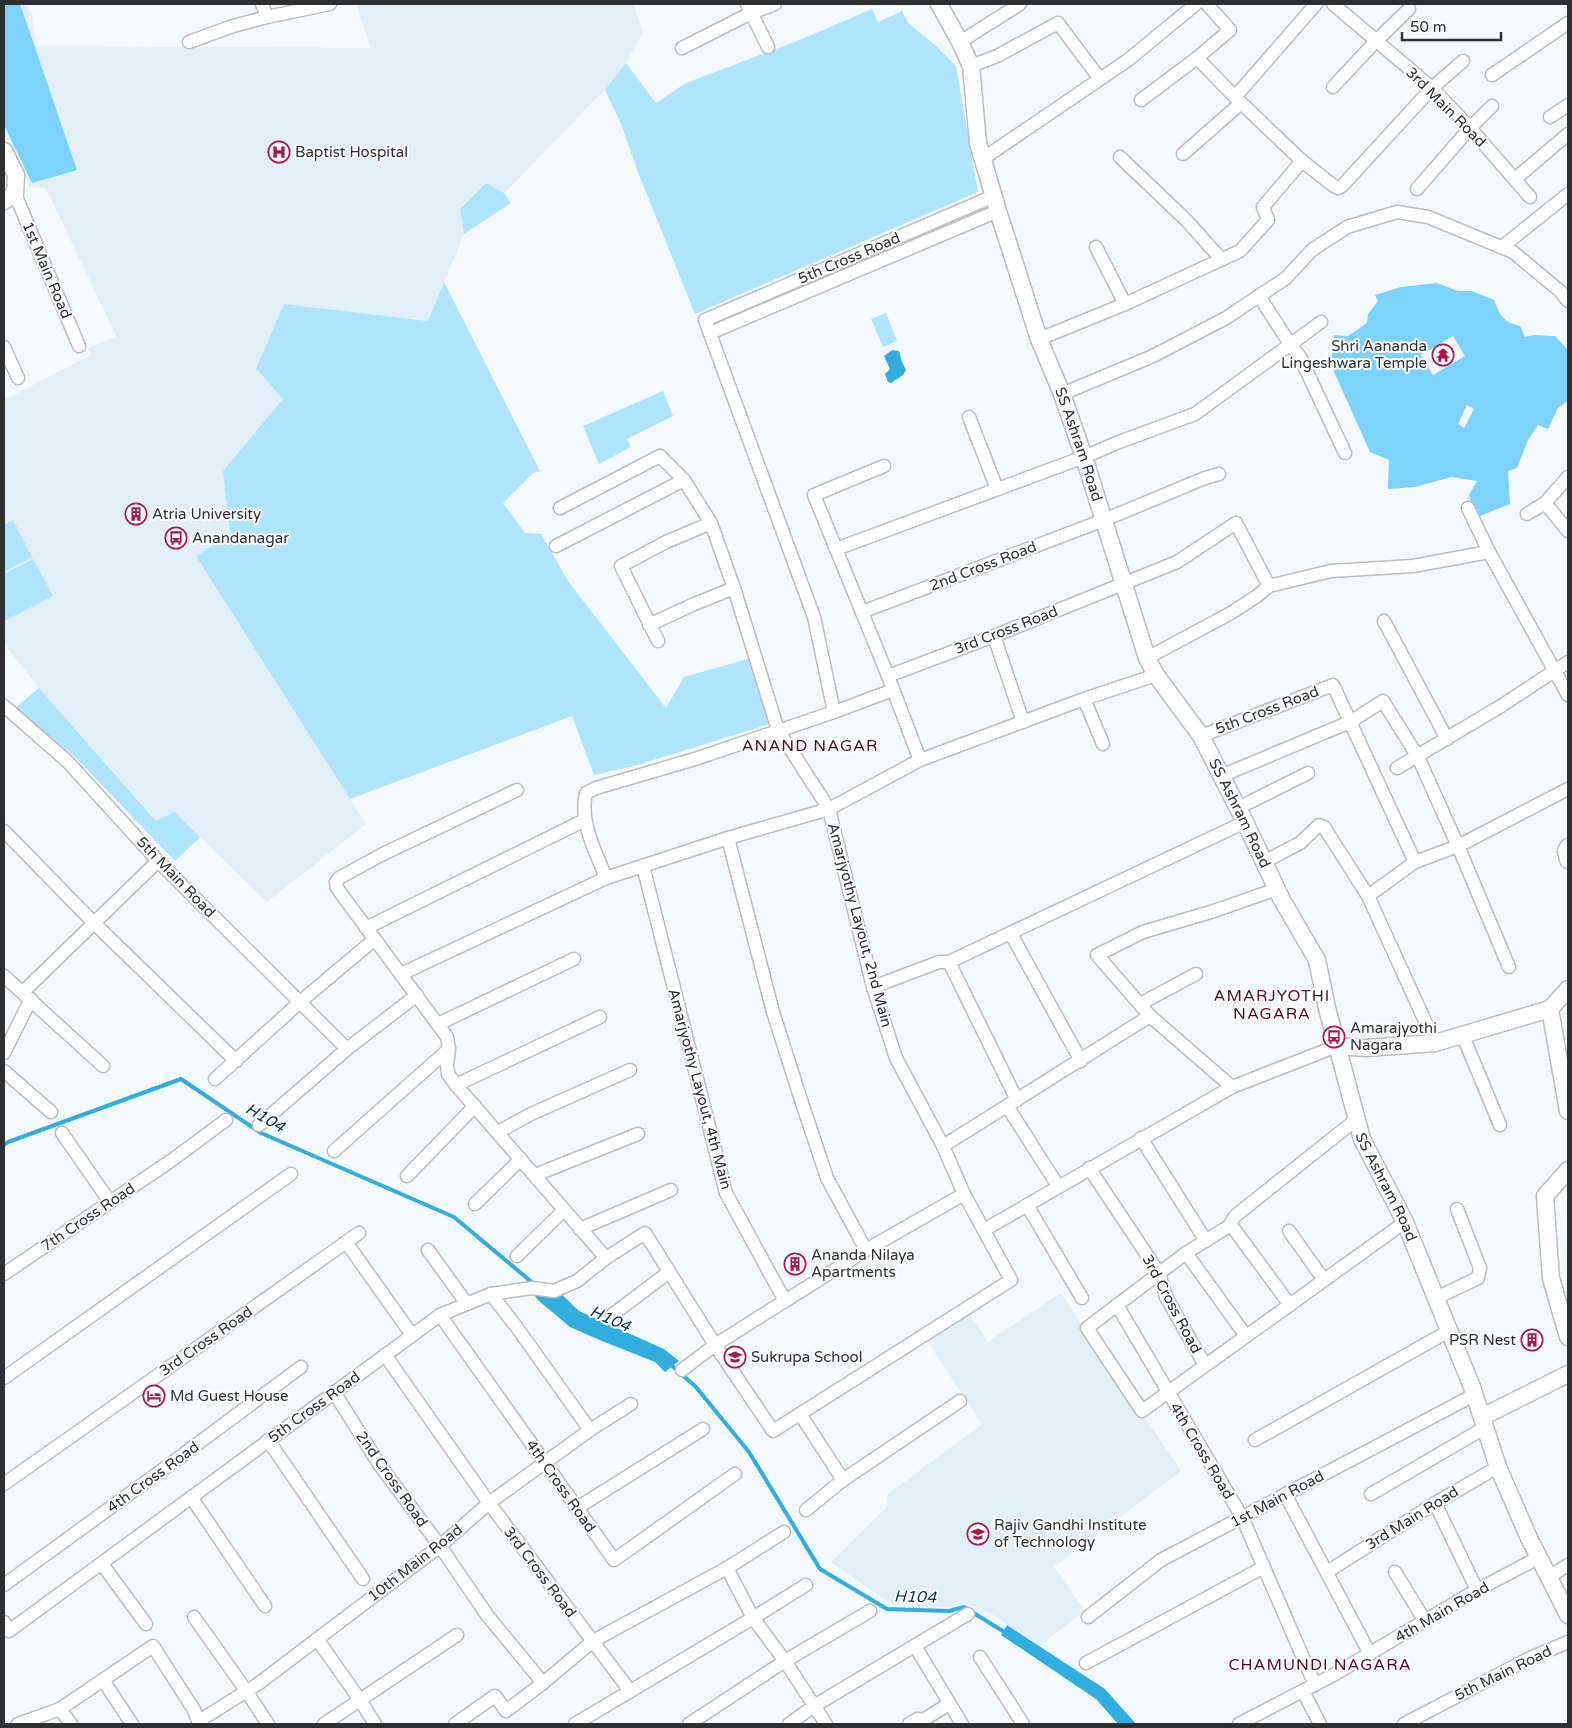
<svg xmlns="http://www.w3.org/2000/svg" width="1572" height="1728" viewBox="0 0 1572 1728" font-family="'Varela Round',sans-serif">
  <rect width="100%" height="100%" fill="#f4f9fc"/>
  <g fill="#e2eff6">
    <path d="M4,4H27L32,16L36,46L371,48L356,4H633L643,32L623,69L605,90L504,193L486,183L460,208L464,234L428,321L284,304L256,367L283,399L223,471L230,534L196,556L366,824L267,902L174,812L157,821L39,688L4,644V400L91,355L88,348L116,336L46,188L30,187L4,134Z"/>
    <path d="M1061,1293L1181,1471L1054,1567L1085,1611L1039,1646L990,1613L968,1604L949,1607L891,1604L831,1562L887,1507L888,1494L982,1424L927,1341L969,1313L988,1342Z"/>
  </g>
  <g fill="#afe4ff">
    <path d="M872,9L878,22L902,11L908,23L934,44L956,66L978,192L695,314L639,175L621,124L605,90L626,63L656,103L686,83L802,39Z"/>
    <path d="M486,183L504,193L511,203L464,234L460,209Z"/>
    <path d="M444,282L540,471L533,473L503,503L525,533L541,534L568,581L666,708L684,677L751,658L770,724L634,766L594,775L572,716L350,799L196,556L230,534L223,471L283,399L256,368L284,304L428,321Z"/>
    <path d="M886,313L897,341L883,347L871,319Z"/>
    <path d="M663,391L673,416L627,439L631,447L599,464L583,426Z"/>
    <path d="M13,520L32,557L4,572V525Z"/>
    <path d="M33,559L53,596L4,621V574Z"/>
    <path d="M39,688L156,821L174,812L200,837L175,861L74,756L15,708Z"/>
  </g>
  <g fill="#7bd2fb" fill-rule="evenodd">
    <path d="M4,4H20L77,170L32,183L4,125Z"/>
    <path d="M1437,283L1458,291H1472L1494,300C1501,317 1502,321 1520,326L1525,337L1534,335L1555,336L1568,350V401L1558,408L1548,429L1538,425L1528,440L1517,468L1508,471L1510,504L1475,518L1469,495L1477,481L1451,477L1415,487L1388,489L1389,460L1370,452L1331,365L1334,335L1348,336L1367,323L1368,314L1378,301L1375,295L1401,287ZM1453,336L1465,356L1433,375L1421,355ZM1467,405L1474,409L1464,428L1458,424Z"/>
  </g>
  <g fill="#31ade0">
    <path d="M892,350L899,351L902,362L906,370L903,375L891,383L888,382L885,374L890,369L884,356Z"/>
    <path d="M531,1291H558L579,1311L664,1349L679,1361L665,1372L655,1362L602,1341L570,1327L539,1301Z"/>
    <path d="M1007,1625L1105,1689L1136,1724H1118L1096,1699L1001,1635Z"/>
  </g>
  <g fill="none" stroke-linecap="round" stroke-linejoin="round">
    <g stroke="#31ade0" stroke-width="4">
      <path d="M4,1145L8,1142L181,1079L261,1133L454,1217L534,1284"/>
      <path d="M670,1364L696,1387L749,1452L820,1569L887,1609L949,1611L964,1607L1006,1633"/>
    </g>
    <g stroke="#b9bdc0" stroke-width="15">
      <g id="minor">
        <path d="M262,4L267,17"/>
        <path d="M747,4L768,47"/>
        <path d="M1316,4L1235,97L1302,161L1334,186L1338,188L1342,186L1432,88L1463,61"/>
        <path d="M1333,4L1432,88L1470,128L1530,197"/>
        <path d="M189,42L233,26L267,17L330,4"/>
        <path d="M960,42L1020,4"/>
        <path d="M682,48L751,13L775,4"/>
        <path d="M1197,58L1235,97"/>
        <path d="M971,66L997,56L1058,23L1100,79"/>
        <path d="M1492,75L1568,23"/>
        <path d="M1333,87L1376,41L1409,9"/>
        <path d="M1141,100L1197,58L1230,30L1207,4"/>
        <path d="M1550,117L1568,105"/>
        <path d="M1183,154L1241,103"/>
        <path d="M1120,157L1187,221L1221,259"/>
        <path d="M984,158L1128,60L1196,4"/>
        <path d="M1515,179L1568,134"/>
        <path d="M1417,189L1470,128L1492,106"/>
        <path d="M15,194L79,346"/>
        <path d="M1096,247L1125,304"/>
        <path d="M1502,247L1568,194"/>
        <path d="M1259,296L1290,344L1300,357L1345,453"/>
        <path d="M710,333L998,211"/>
        <path d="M1039,339L1125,304L1240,251L1268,220L1263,207L1302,161"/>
        <path d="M4,347L18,378"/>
        <path d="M1062,394L1153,356L1226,318L1286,278L1312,250L1347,227L1397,212L1428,217L1513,252L1560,291L1568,301"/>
        <path d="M969,417L997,489"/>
        <path d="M884,466L814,495L888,676L920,760"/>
        <path d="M1545,503L1568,477"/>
        <path d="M560,508L660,456L684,480L711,523L734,588L778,730L829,809L873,987L896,1058L943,1146L964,1194L1011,1280L773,1431L715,1345L682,1370"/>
        <path d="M1468,508L1489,552L1568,695"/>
        <path d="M1527,514L1545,503L1568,531"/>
        <path d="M556,546L684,480"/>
        <path d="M836,549L1084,457L1119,442L1195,414L1321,322"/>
        <path d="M862,612L1104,520L1205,478L1219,474"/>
        <path d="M1384,621L1447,739"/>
        <path d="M649,625L692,605L734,588"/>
        <path d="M994,636L1023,722"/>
        <path d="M658,641L621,566L666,542L711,523"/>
        <path d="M1147,658L1231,613L1257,596L1269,586L1331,571L1413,566L1489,552"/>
        <path d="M888,676L994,636L1177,562L1236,523L1269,586"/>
        <path d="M1084,699L1103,744"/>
        <path d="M4,706L68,762L158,861L347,1049"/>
        <path d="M834,712L814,617L705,320L994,196"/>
        <path d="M1201,736L1333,685L1415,862"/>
        <path d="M1397,768L1501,706L1568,662"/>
        <path d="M1221,776L1350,722L1383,701L1418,757L1458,846L1415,862L1368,896"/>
        <path d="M517,790L381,855L339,878L336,882L337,888L447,1037L449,1049L447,1065L448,1074L456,1085L606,1258"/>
        <path d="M1238,808L1308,773"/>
        <path d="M4,831L94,923L236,1061"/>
        <path d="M728,838L773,1012L801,1100L827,1178L866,1250"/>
        <path d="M1264,862L1300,843L1319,825L1324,827L1368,896L1435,1043"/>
        <path d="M643,866L726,1193L785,1301"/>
        <path d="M606,878C596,852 579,822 586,793L596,788L695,759L834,712L893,690"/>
        <path d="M366,928L585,820"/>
        <path d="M1011,934L1081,1061"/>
        <path d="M949,962L1017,1100"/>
        <path d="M1509,967L1458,846L1568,789"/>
        <path d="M401,974L606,878L728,838L829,809L920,760L1084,699L1156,675"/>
        <path d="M4,976L103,1066"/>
        <path d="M873,987L939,962H949L1245,822"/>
        <path d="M23,992L158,861"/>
        <path d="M1140,1004L1196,974"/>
        <path d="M1150,1016L1097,955L1143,932L1214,911L1277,889"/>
        <path d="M438,1024L574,959"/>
        <path d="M1463,1036L1500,1125"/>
        <path d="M4,1053L31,999"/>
        <path d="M4,1071L51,1112"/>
        <path d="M215,1079L300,1002L375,939"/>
        <path d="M456,1085L600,1017"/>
        <path d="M1007,1106L1058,1186"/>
        <path d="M1357,1119L1235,1216L1229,1226L1186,1253L1087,1328L1142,1411L1405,1222"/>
        <path d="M259,1125L347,1049L417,995"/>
        <path d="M498,1132L531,1114L630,1070"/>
        <path d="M62,1133L110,1202"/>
        <path d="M1141,1138L1206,1241"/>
        <path d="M943,1146L1150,1016L1232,1087"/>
        <path d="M334,1151L449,1049"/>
        <path d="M1089,1168L1159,1273L1166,1297L1205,1365"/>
        <path d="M535,1175L638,1134"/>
        <path d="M407,1176L475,1106"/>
        <path d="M475,1204L521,1159"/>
        <path d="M1027,1205L1082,1298"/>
        <path d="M1229,1226L1234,1229L1290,1305"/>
        <path d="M580,1229L671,1190"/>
        <path d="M984,1230L1232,1087L1337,1046"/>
        <path d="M1289,1231L1324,1280"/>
        <path d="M346,1242L412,1335"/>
        <path d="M428,1250L467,1304"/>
        <path d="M1186,1253L1246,1336"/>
        <path d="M517,1256L564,1210"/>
        <path d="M4,1274L172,1160L226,1120"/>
        <path d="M491,1294L518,1329L590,1430"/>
        <path d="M1436,1298L1478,1278L1480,1268L1457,1209"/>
        <path d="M1117,1305L1242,1517L1315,1685"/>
        <path d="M440,1315L614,1560L735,1474"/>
        <path d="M612,1315L669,1272"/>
        <path d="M385,1355L489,1503L630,1691"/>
        <path d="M4,1378L291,1174"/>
        <path d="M334,1392L379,1464L440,1546L487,1615L543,1683"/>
        <path d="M800,1414L843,1480"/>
        <path d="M268,1440L363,1579"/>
        <path d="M1255,1440L1449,1331"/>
        <path d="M4,1484L359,1233"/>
        <path d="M1285,1494L1370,1654"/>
        <path d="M1371,1494L1486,1427"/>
        <path d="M191,1497L265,1606"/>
        <path d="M1435,1503L1477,1590"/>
        <path d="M577,1508L703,1429"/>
        <path d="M806,1510L843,1480L960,1401"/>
        <path d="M102,1564L146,1624"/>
        <path d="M727,1568L753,1618L785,1661L826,1724"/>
        <path d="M1327,1572L1437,1502L1498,1467"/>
        <path d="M1395,1572L1425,1621"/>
        <path d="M1550,1576L1568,1565"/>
        <path d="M4,1585L169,1465L301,1367"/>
        <path d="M194,1617L247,1692L268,1724"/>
        <path d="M1088,1617L1161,1560L1474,1395"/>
        <path d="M4,1622L9,1631L440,1315L491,1294L532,1288L554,1291L577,1281L606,1258L645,1233L715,1345L866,1250L964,1194"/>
        <path d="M317,1639L360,1700L375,1724"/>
        <path d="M915,1646L962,1724"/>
        <path d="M980,1657L1023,1724"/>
        <path d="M1086,1663L1264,1567"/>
        <path d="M103,1680L132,1724"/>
        <path d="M1303,1691L1320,1724"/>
        <path d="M60,1709L71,1724"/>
        <path d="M199,1721L258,1684L440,1546L489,1503L590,1430L631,1404"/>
        <path d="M18,1724L60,1709L153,1646L194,1710L199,1724"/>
        <path d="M324,1724L457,1635"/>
        <path d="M455,1724L495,1696L506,1711L543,1683L593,1641L727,1568L784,1532"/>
        <path d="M575,1724L753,1618L806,1585"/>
        <path d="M689,1724L785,1661L870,1611"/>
        <path d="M789,1724L814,1706L968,1614"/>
        <path d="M909,1724L917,1719L923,1720L949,1704"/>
        <path d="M1239,1724L1335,1674L1477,1590L1540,1557"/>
        <path d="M1404,1724L1530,1658L1568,1642"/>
      </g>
    </g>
    <g stroke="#b9bdc0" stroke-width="19">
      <g id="tertiary">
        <path id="s1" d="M939,4L960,42L971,66L978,143L998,211L1039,339L1062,394L1084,457L1147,658L1156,675L1201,736L1245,822L1282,900L1317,960L1327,1008L1362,1139L1405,1222L1472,1387L1498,1467L1529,1538L1568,1615"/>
        <path d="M4,151L16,175L15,194L4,201"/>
        <path d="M1568,847L1566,851L1568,860"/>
        <path d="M1568,989L1550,1009L1568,1111"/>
        <path d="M1337,1046L1366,1048L1435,1043L1550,1009"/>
        <path d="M1568,1170L1545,1196L1551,1278L1568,1337"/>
        <path d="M1482,1417L1568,1374"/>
      </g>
    </g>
    <use href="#minor" stroke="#fff" stroke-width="12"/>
    <use href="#tertiary" stroke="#fff" stroke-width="16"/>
  </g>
  <defs>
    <g id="hospital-ring" transform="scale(1.125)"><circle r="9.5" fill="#fff" stroke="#aa184c" stroke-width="1.5"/><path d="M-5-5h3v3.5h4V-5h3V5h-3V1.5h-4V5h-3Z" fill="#aa184c"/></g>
    <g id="temple-ring" transform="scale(1.125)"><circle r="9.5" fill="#fff" stroke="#aa184c" stroke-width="1.5"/><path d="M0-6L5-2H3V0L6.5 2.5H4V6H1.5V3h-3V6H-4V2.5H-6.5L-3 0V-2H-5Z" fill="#aa184c"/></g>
    <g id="building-ring" transform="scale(1.125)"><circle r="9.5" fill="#fff" stroke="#aa184c" stroke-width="1.5"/><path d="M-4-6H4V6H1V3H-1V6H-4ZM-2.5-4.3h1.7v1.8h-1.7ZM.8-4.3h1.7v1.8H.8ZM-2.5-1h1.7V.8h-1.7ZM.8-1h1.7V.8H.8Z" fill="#aa184c"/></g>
    <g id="bus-ring" transform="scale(1.125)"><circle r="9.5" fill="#fff" stroke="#aa184c" stroke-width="1.5"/><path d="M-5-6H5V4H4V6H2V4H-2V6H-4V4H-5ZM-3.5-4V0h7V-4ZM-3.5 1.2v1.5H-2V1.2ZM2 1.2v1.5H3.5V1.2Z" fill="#aa184c"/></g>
    <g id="school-ring" transform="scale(1.125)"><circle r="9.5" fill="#fff" stroke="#aa184c" stroke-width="1.5"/><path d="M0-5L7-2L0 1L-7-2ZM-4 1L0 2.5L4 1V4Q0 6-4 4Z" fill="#aa184c"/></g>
    <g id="hotel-ring" transform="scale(1.125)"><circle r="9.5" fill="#fff" stroke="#aa184c" stroke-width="1.5"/><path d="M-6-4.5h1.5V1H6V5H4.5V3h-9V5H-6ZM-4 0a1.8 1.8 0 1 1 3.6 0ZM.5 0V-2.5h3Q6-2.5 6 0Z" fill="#aa184c"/></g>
    <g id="university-ring" transform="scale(1.125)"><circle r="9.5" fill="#fff" stroke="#aa184c" stroke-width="1.5"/><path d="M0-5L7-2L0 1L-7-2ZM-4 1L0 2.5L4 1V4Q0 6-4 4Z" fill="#aa184c"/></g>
  </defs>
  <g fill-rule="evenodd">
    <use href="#hospital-ring" x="279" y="152"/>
    <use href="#temple-ring" x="1443" y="355"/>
    <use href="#building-ring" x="136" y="514"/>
    <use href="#bus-ring" x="176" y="538"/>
    <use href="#bus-ring" x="1334" y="1037"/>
    <use href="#building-ring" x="795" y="1264"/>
    <use href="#building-ring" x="1532" y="1340"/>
    <use href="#school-ring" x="735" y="1357"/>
    <use href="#hotel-ring" x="154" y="1396"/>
    <use href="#university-ring" x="978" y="1534"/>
  </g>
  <g text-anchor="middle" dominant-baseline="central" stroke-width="4" stroke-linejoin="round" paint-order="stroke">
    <g font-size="15" fill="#2d2f30" stroke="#fff">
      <text transform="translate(1446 107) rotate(45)">3rd Main Road</text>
      <text transform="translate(849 258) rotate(-23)">5th Cross Road</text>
      <text transform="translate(47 270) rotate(67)">1st Main Road</text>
      <text stroke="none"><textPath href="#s1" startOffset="465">SS Ashram Road</textPath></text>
      <text transform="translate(983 566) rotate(-21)">2nd Cross Road</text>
      <text transform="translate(1006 630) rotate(-21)">3rd Cross Road</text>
      <text transform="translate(1267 710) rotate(-21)">5th Cross Road</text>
      <text stroke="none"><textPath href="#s1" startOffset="871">SS Ashram Road</textPath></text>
      <text transform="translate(176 877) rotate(46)">5th Main Road</text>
      <text transform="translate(860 925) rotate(75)">Amarjyothy Layout, 2nd Main</text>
      <text transform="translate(700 1089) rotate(75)">Amarjyothy Layout, 4th Main</text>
      <text stroke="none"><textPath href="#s1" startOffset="1275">SS Ashram Road</textPath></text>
      <text transform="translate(88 1217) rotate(-34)">7th Cross Road</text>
      <text transform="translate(1172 1304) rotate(62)">3rd Cross Road</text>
      <text transform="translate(206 1341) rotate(-35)">3rd Cross Road</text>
      <text transform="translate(314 1407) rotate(-36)">5th Cross Road</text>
      <text transform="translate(1202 1451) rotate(59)">4th Cross Road</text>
      <text transform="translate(153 1477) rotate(-36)">4th Cross Road</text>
      <text transform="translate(392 1479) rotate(55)">2nd Cross Road</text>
      <text transform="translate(561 1486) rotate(55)">4th Cross Road</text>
      <text transform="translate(1277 1499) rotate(-28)">1st Main Road</text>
      <text transform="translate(1412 1518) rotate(-32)">3rd Main Road</text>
      <text transform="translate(415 1563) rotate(-38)">10th Main Road</text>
      <text transform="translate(540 1572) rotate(53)">3rd Cross Road</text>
      <text transform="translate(1442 1612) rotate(-30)">4th Main Road</text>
      <text transform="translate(1503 1673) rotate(-26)">5th Main Road</text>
    </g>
    <g font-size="15" fill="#2d2f30" stroke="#fff" text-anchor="start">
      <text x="295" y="152">Baptist Hospital</text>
      <text x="1427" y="346" text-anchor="end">Shri Aananda<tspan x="1427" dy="17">Lingeshwara Temple</tspan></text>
      <text x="152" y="514">Atria University</text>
      <text x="192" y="538">Anandanagar</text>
      <text x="1350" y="1028">Amarajyothi<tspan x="1350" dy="17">Nagara</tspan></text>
      <text x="811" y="1255">Ananda Nilaya<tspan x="811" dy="17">Apartments</tspan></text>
      <text x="1516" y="1340" text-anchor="end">PSR Nest</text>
      <text x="751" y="1357">Sukrupa School</text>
      <text x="170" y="1396">Md Guest House</text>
      <text x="994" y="1525">Rajiv Gandhi Institute<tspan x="994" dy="17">of Technology</tspan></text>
    </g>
    <g font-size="16" letter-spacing="1" fill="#4f0a21" stroke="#fff">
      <text x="810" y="746">ANAND NAGAR</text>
      <text x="1272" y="996">AMARJYOTHI<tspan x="1272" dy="18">NAGARA</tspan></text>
      <text x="1320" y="1665">CHAMUNDI NAGARA</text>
    </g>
    <g font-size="16" font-style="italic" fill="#00364a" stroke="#fff">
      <text transform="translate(265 1118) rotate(30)">H104</text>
      <text transform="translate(610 1319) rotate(24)">H104</text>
      <text transform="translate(915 1597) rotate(2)">H104</text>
    </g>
  </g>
  <rect width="1572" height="1728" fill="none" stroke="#2d2f30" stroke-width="10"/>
  <path d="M1402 32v8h99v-8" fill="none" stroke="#2d2f30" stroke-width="2.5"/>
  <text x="1410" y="32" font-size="15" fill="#2d2f30" stroke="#ffffff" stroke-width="4" paint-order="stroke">50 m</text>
</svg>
